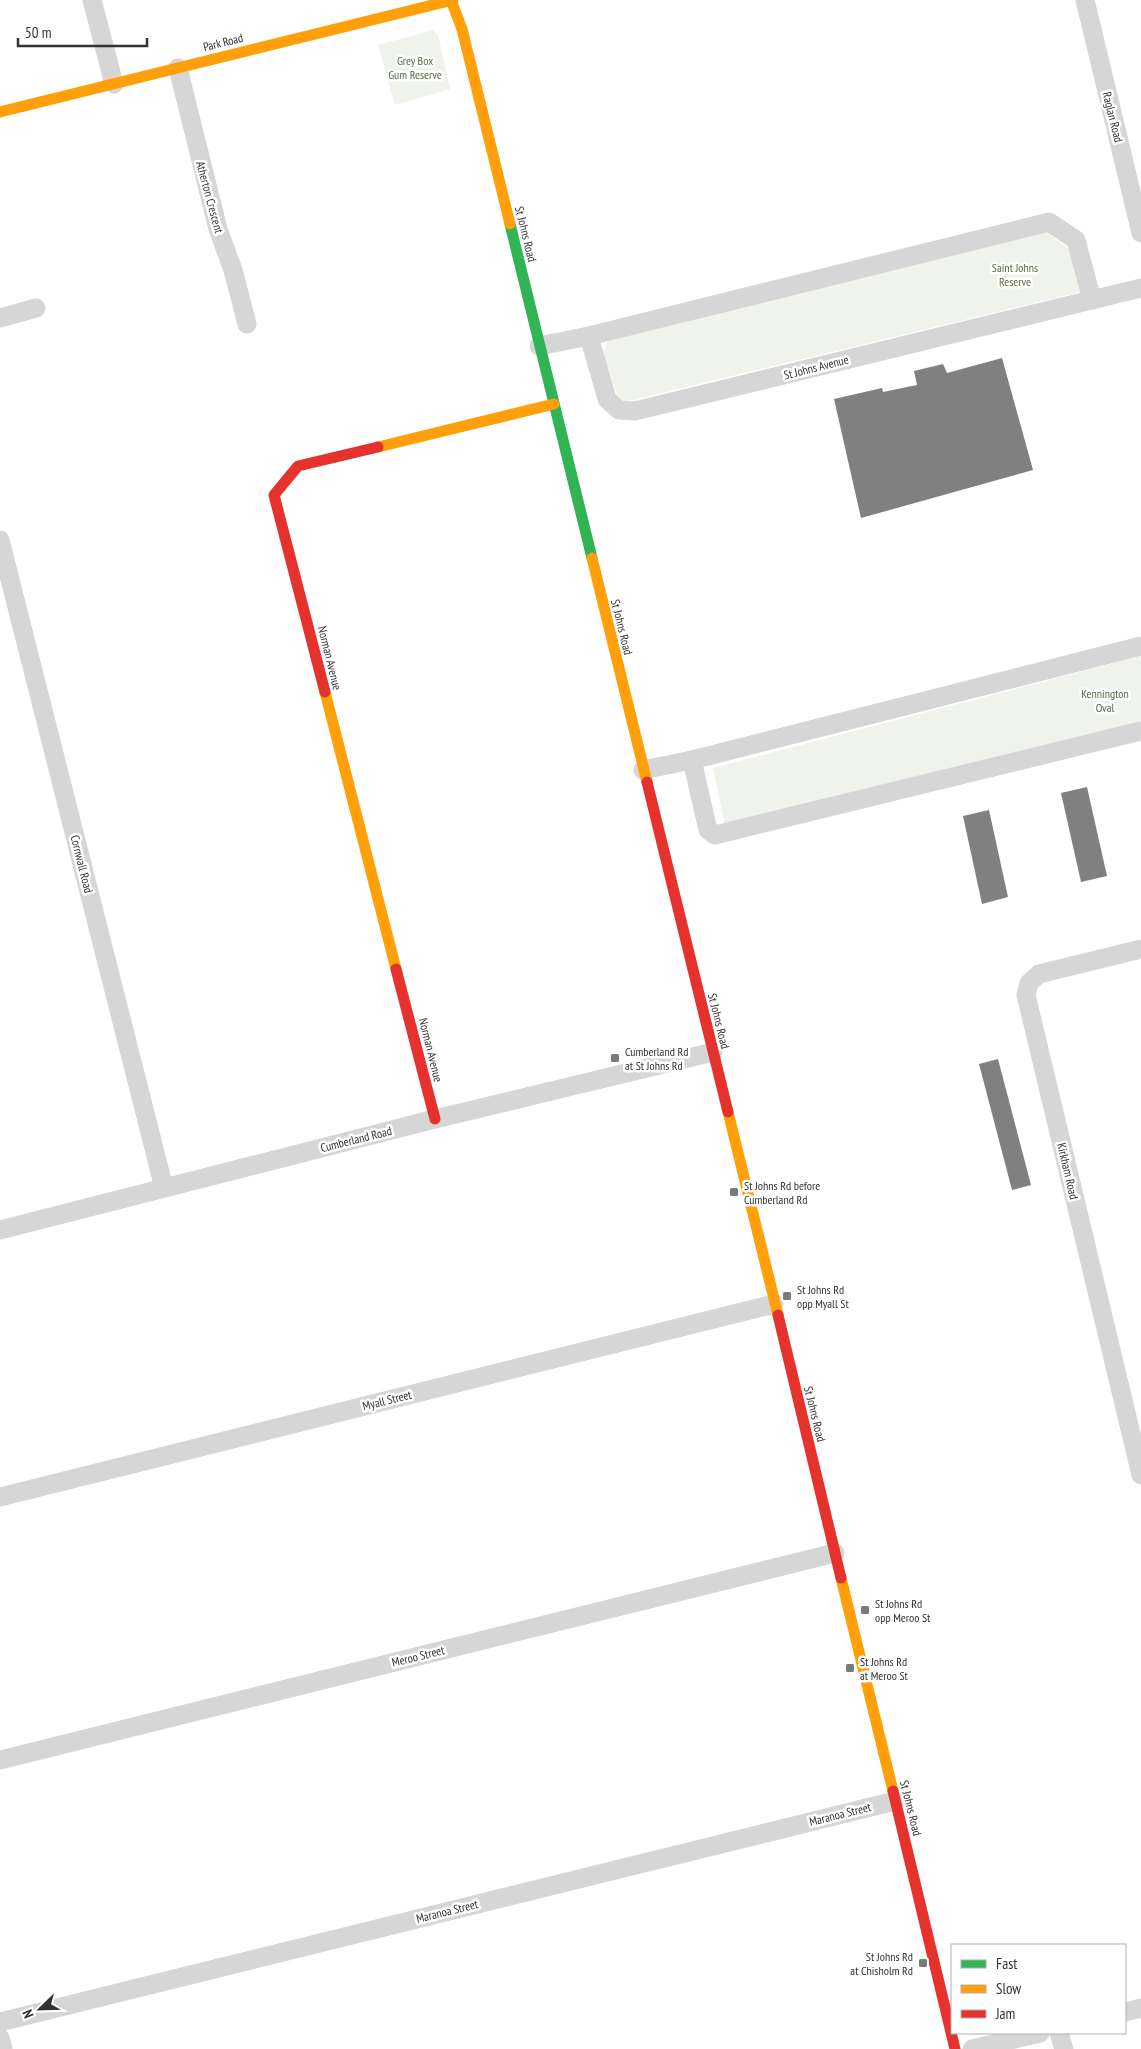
<svg xmlns="http://www.w3.org/2000/svg" width="1141" height="2049" viewBox="0 0 1141 2049" font-family="'PT Sans Narrow',sans-serif">
  <rect width="100%" height="100%" fill="#fff"/>
  <g fill="#f0f2ec">
    <path d="M433,30L438,35L450,89L395,105L378,45Z"/>
    <path d="M1046,232L1069,249L1080,292L633,400L624,401L617,394L603,352L609,339Z"/>
    <path d="M1141,656V725L725,825L713,768Z"/>
  </g>
  <g fill="#808080">
    <path d="M1002,358L1033,470L861,518L834,399L882,388L883,392L917,385L914,371L943,364L947,373Z"/>
    <path d="M1087,787L1107,876L1081,882L1061,793Z"/>
    <path d="M989,810L1008,897L982,904L963,816Z"/>
    <path d="M998,1059L1031,1185L1012,1190L979,1064Z"/>
  </g>
  <g fill="none" stroke-linecap="round" stroke-linejoin="round">
    <g stroke="#d6d6d6" stroke-width="19">
      <path d="M92,0L114,84"/>
      <path d="M1085,0L1141,233"/>
      <path d="M178,68L218,229L233,270L247,324"/>
      <path d="M0,318L36,308"/>
      <path d="M589,336L607,399L619,410L635,411L1141,288"/>
      <path d="M539,346L589,336L1049,222L1076,240L1092,300"/>
      <path d="M0,540L164,1188"/>
      <path d="M692,760L708,830L715,835L1141,731"/>
      <path d="M643,770L692,760L1141,646"/>
      <path d="M1141,949L1039,974L1029,983L1026,995L1141,1475"/>
      <path d="M0,1230L435,1119L713,1052"/>
      <path d="M0,1497L774,1304"/>
      <path d="M0,1760L835,1553"/>
      <path d="M1125,2012L1141,2008"/>
      <path d="M0,2022L895,1801"/>
      <path d="M1059,2033L1064,2049"/>
      <path d="M0,2038L3,2049"/>
      <path d="M972,2049L1040,2033"/>
    </g>
    <path stroke="#30b455" stroke-width="11" d="M510,224L592,558"/>
    <g stroke="#ff9f0a" stroke-width="11">
      <path d="M451,0L462,29L510,224"/>
      <path d="M0,112L453,0"/>
      <path d="M378,447L554,404"/>
      <path d="M592,558L647,782"/>
      <path d="M325,692L396,969"/>
      <path d="M728,1112L778,1315"/>
      <path d="M841,1578L893,1791"/>
    </g>
    <g stroke="#e5322d" stroke-width="11">
      <path d="M325,692L274,495L298,466L378,447"/>
      <path d="M647,782L728,1112"/>
      <path d="M396,969L435,1119"/>
      <path d="M778,1315L841,1578"/>
      <path d="M893,1791L955,2049"/>
    </g>
  </g>
  <g fill="#7a7a7a" stroke="#fff" stroke-width="2">
    <rect x="610" y="1053" width="10" height="10" rx="2.5"/>
    <rect x="729" y="1187" width="10" height="10" rx="2.5"/>
    <rect x="782" y="1291" width="10" height="10" rx="2.5"/>
    <rect x="860" y="1605" width="10" height="10" rx="2.5"/>
    <rect x="845" y="1663" width="10" height="10" rx="2.5"/>
    <rect x="918" y="1958" width="10" height="10" rx="2.5"/>
  </g>
  <g text-anchor="middle" dominant-baseline="central" stroke-width="5" stroke-linejoin="round" paint-order="stroke">
    <g font-size="12" fill="#323232" stroke="#fff">
      <text transform="translate(223 42) rotate(-14)">Park Road</text>
      <text transform="translate(1113 117) rotate(76)">Raglan Road</text>
      <text transform="translate(210 197) rotate(75)">Atherton Crescent</text>
      <text transform="translate(526 234) rotate(76)">St Johns Road</text>
      <text transform="translate(816 367) rotate(-14)">St Johns Avenue</text>
      <text transform="translate(622 627) rotate(76)">St Johns Road</text>
      <text transform="translate(330 658) rotate(76)">Norman Avenue</text>
      <text transform="translate(82 864) rotate(76)">Cornwall Road</text>
      <text transform="translate(719 1021) rotate(76)">St Johns Road</text>
      <text transform="translate(431 1050) rotate(76)">Norman Avenue</text>
      <text transform="translate(356 1139) rotate(-14)">Cumberland Road</text>
      <text transform="translate(1068 1171) rotate(77)">Kirkham Road</text>
      <text transform="translate(387 1400) rotate(-14)">Myall Street</text>
      <text transform="translate(815 1414) rotate(76)">St Johns Road</text>
      <text transform="translate(418 1656) rotate(-14)">Meroo Street</text>
      <text transform="translate(911 1808) rotate(76)">St Johns Road</text>
      <text transform="translate(840 1814) rotate(-14)">Maranoa Street</text>
      <text transform="translate(447 1911) rotate(-14)">Maranoa Street</text>
    </g>
    <g font-size="12" fill="#5a6b43" stroke="#fff">
      <text x="415" y="60">Grey Box<tspan x="415" dy="14">Gum Reserve</tspan></text>
      <text x="1015" y="267">Saint Johns<tspan x="1015" dy="14">Reserve</tspan></text>
      <text x="1105" y="693">Kennington<tspan x="1105" dy="14">Oval</tspan></text>
    </g>
    <g font-size="12" fill="#323232" stroke="#fff" text-anchor="start">
      <text x="625" y="1051">Cumberland Rd<tspan x="625" dy="14">at St Johns Rd</tspan></text>
      <text x="744" y="1185">St Johns Rd before<tspan x="744" dy="14">Cumberland Rd</tspan></text>
      <text x="797" y="1289">St Johns Rd<tspan x="797" dy="14">opp Myall St</tspan></text>
      <text x="875" y="1603">St Johns Rd<tspan x="875" dy="14">opp Meroo St</tspan></text>
      <text x="860" y="1661">St Johns Rd<tspan x="860" dy="14">at Meroo St</tspan></text>
      <text x="913" y="1956" text-anchor="end">St Johns Rd<tspan x="913" dy="14">at Chisholm Rd</tspan></text>
    </g>
  </g>
  <rect x="951" y="1944" width="175" height="90" fill="#ffffff" stroke="#adadad"/>
  <rect x="961" y="1960" width="25" height="8" fill="#30b455" stroke="#adadad"/>
  <text x="996" y="1969" font-size="15" fill="#323232">Fast</text>
  <rect x="961" y="1985" width="25" height="8" fill="#ff9f0a" stroke="#adadad"/>
  <text x="996" y="1994" font-size="15" fill="#323232">Slow</text>
  <rect x="961" y="2010" width="25" height="8" fill="#e5322d" stroke="#adadad"/>
  <text x="996" y="2019" font-size="15" fill="#323232">Jam</text>
  <g transform="translate(40 2009) rotate(247)" stroke="#ffffff" stroke-width="4" paint-order="stroke">
  <path d="M0-4L9 19L0 12L-9 19Z" fill="#323232"/>
  <text y="-8" font-size="14" font-weight="bold" text-anchor="middle" fill="#323232">N</text>
  </g>
  <path d="M18 38v8h129v-8" fill="none" stroke="#323232" stroke-width="2.5"/>
  <text x="25" y="38" font-size="15" fill="#323232" stroke="#ffffff" stroke-width="4" paint-order="stroke">50 m</text>
</svg>
